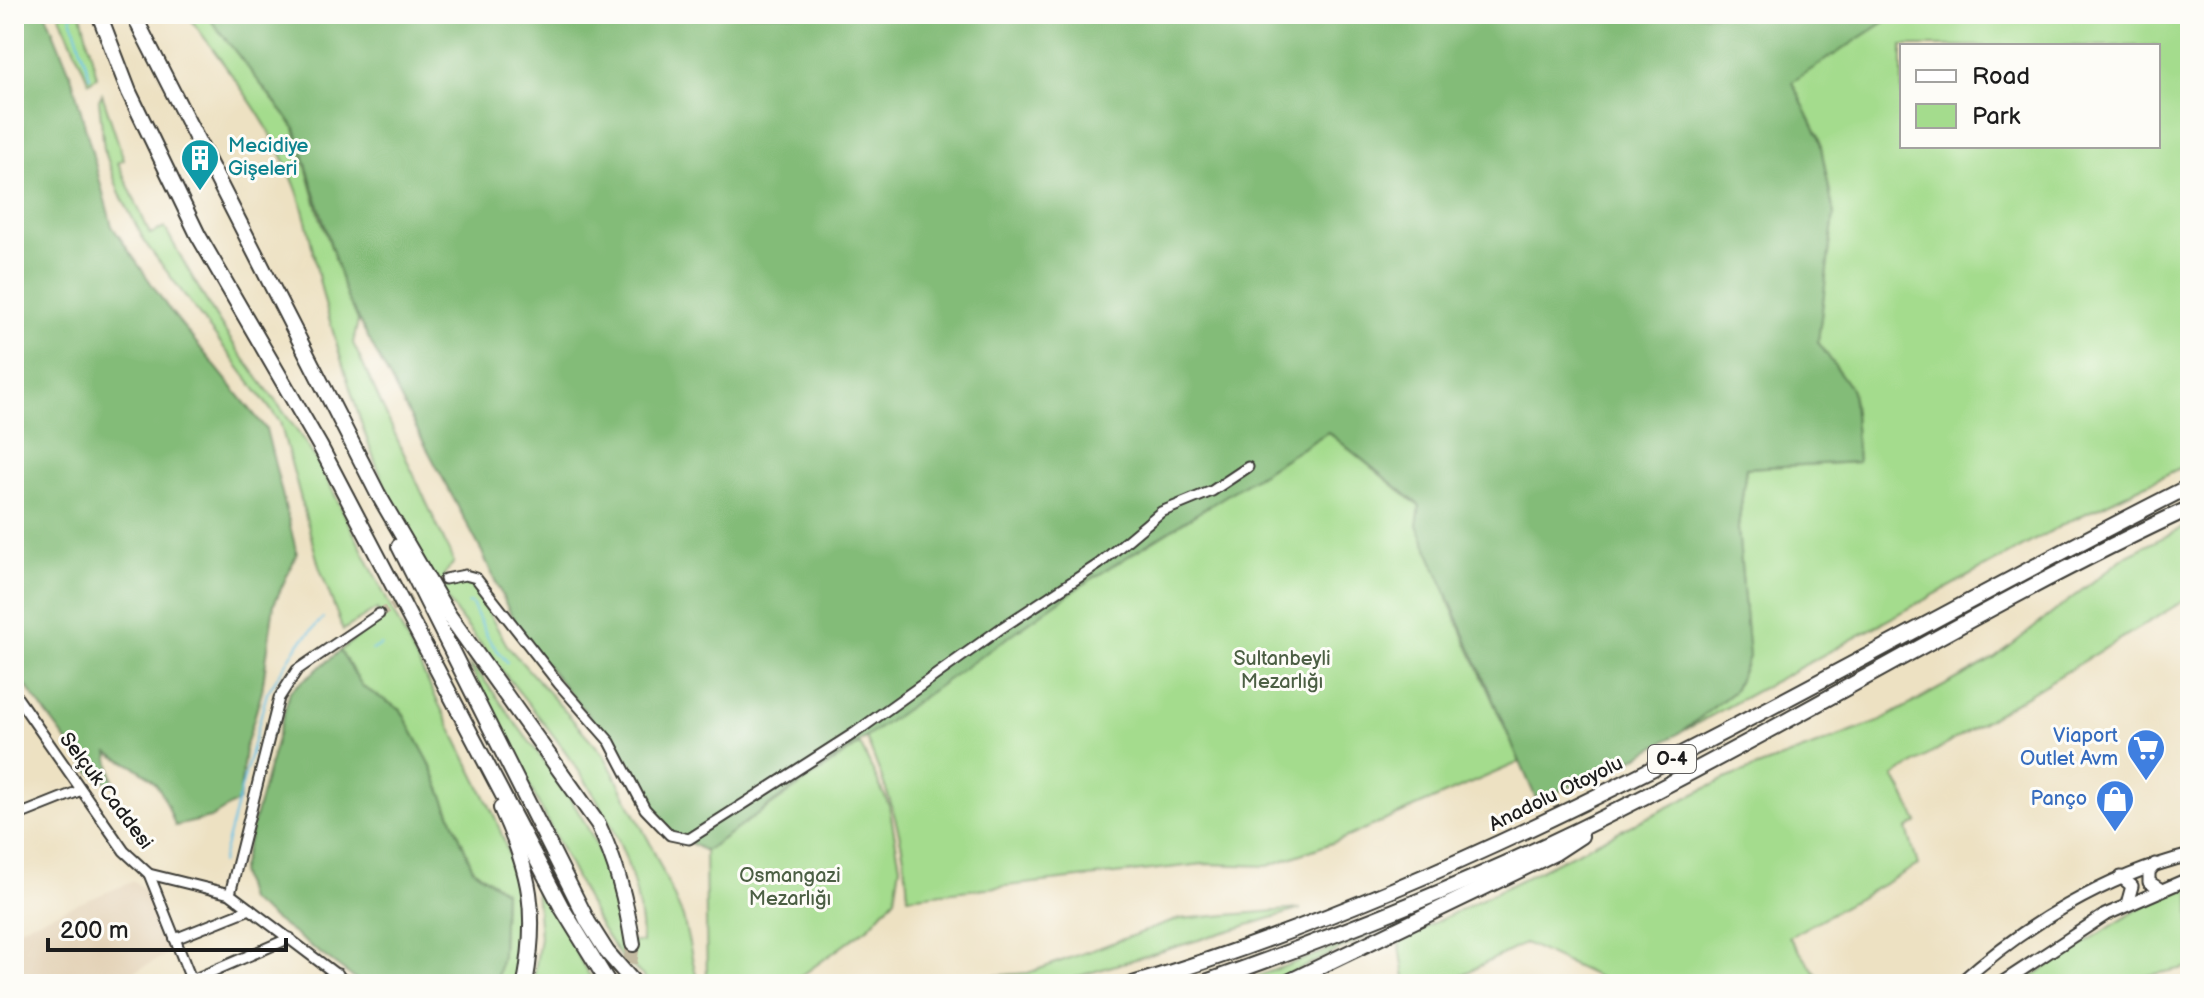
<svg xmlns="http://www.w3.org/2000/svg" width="2204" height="998" viewBox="0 0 2204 998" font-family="'Balsamiq Sans',sans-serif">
  <rect width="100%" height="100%" fill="#fdfcf7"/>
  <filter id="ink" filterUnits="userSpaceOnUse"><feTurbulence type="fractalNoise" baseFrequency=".0125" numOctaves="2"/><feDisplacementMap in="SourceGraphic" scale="16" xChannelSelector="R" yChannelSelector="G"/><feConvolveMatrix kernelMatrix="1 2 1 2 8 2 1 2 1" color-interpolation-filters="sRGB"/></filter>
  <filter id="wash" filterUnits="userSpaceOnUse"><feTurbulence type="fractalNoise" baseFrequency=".006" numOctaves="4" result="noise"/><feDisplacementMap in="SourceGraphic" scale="32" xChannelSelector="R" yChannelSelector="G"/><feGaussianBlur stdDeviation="1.8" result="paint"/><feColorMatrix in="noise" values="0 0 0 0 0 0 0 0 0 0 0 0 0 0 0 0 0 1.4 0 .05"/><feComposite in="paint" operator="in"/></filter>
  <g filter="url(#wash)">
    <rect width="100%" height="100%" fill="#ede1c2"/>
    <path fill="#e2d0b4" d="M134,881L151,896L173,951L112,984H24L14,930Z"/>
    <g fill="#a4dc8d" stroke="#607c54" stroke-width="2" fill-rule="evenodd">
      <path d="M59,14H81L97,77L89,82Z"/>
      <path d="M187,14H206L295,128L320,217L358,321L353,343L454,562L444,575L447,584H472L508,647L604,755L650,843L683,917L698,984H652L620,956L600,926L468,663C488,681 501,704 517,725C574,801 610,845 622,942H642C640,789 484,676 415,549C375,476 350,391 327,311C315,271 311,227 296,188C273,124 226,68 187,14Z"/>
      <path d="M1897,14H2190V463L2068,522L1683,731L1734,691L1749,657L1738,528L1746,468L1858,462L1852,390L1818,342L1834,214L1819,137L1791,82ZM1902,46H2158V146H1902Z"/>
      <path d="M102,94L124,160L118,163L150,234L165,228C188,270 210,310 237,349C266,390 296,425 322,469L494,815C520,878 528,916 517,984H496L502,955L504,891L473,869L429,762L401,710L363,687L340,651L380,618L377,609L343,630L319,566L280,422L146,244L119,192L104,149L99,100Z"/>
      <path d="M1328,432L1420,507L1450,605L1520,762L1340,840L1268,866L1204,864L908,897C905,833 887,789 863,730L1082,585Z"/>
      <path d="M2190,524V597L1894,776L1918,822L1907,829L1918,865L1789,937L1824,984H1613L1525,943L1444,984H1406L1399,940L1725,779L1878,722L1995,658L2127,555Z"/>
      <path d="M860,744L889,805L900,866L895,898L870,926L790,984H707L705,851Z"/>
      <path d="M540,886L587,972L597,984H533L540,937L536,888Z"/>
      <path d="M2190,888V967L2106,984H2020L2156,898Z"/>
      <path d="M1301,909L1053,984H899L1028,973L1179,919Z"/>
      <path d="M1370,935L1269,984H1236Z"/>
    </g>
    <g fill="#83bc78" stroke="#506c4a" stroke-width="2">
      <path d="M14,14H46L72,78L112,226L168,308L266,429L297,554L274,604L262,691L245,749L239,801L210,818L175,826C159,779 153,775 108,753L114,786L90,772L14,670Z"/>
      <path d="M206,14H1897L1792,82L1819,137L1834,214L1818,342L1852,390L1858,462L1746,468L1738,528L1749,657L1734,691L1683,731L1635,758L1537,801L1417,525L1420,506L1328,432L1082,585L705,851L669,831L649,806L625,760L529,644L509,611L482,552L347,298L295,128Z"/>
      <path d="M340,651L363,687L401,710L429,762L473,869L504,891L502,955L496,984H362L248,900L240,872L290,691Z"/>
    </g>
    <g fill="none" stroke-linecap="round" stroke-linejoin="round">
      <g stroke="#6ac3e7" stroke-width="2">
        <path d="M70,14L90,77"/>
        <path d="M468,603L472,604L489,640L507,662"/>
        <path d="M372,650L381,645"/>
        <path d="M221,863L267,693L298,645L323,618"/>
      </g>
    </g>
  </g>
  <g filter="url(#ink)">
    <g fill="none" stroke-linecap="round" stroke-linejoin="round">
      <path stroke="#c3baa1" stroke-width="9" stroke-dasharray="9 4.5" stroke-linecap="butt" d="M379,614L445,579"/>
      <path stroke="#c3baa1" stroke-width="14" stroke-dasharray="14 7" stroke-linecap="butt" d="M627,984L633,944"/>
      <g stroke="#3b3a35" stroke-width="13">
        <g id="minor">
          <path d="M445,579L465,575L476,578L559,684L610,742L645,809L670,835L689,839L856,732L1000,629L1099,564L1161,512L1212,491L1248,467"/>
          <path d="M14,693L124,851L149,874L230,894L349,984"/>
          <path d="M14,817L79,791"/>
          <path d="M149,874L193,984"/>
          <path d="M230,894L279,698L297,670L379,614"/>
          <path d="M175,939L250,909"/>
          <path d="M14,979L15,984"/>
          <path d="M183,984L290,938"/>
          <path d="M313,984L338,974"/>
        </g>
      </g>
      <g stroke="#3b3a35" stroke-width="15">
        <g id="major">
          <path d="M2155,864L2149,872V882L2160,889"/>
          <path d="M2121,877L2132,886L2127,904"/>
          <path d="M1959,984C2024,925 2106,876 2190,855"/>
          <path d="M2000,984L2105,915L2190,878"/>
        </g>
      </g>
      <g stroke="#3b3a35" stroke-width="18">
        <g id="highway">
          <path d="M99,14L129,92L198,235L320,446L562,908L609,984"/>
          <path d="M133,14L378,494L448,614L598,824C617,864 626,901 633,944"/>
          <path d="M399,546L588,922L607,952L635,984"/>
          <path d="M501,808C531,873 538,913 525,984"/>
          <path d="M1133,984C1509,872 1842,661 2190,486"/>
          <path d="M1200,984C1349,932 1494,874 1634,802C1821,707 2000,596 2190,508"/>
          <path d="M1284,984L1555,853L1581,836"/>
        </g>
      </g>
      <use href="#minor" stroke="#fff" stroke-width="9"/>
      <use href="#major" stroke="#fff" stroke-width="11"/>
      <use href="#highway" stroke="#fff" stroke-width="14"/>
    </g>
  </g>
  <defs>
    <g id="building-pin" transform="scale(2)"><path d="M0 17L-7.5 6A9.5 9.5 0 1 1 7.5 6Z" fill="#0f9aa8" stroke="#fdfcf7"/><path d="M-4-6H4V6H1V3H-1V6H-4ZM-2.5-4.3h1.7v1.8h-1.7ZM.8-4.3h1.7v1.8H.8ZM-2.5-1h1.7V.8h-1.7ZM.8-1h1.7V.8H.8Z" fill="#fff"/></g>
    <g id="supermarket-pin" transform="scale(2)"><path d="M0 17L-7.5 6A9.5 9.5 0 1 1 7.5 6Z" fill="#3f7fe0" stroke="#fdfcf7"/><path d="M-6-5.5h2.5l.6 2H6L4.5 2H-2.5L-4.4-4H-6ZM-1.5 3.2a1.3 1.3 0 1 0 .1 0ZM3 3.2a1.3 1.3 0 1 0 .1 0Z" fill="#fff"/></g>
    <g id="shop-pin" transform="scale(2)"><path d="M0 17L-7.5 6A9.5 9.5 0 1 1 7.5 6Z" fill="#3f7fe0" stroke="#fdfcf7"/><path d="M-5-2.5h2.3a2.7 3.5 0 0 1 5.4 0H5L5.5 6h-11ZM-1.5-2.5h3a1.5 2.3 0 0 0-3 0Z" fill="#fff"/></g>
  </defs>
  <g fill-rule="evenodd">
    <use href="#building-pin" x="200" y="158"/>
    <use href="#supermarket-pin" x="2146" y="748"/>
    <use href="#shop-pin" x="2115" y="799"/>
  </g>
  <g text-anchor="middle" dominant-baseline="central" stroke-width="6" stroke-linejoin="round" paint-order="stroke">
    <rect fill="#fdfcf7" stroke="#605f5e" stroke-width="2" x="1648" y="745" width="48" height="28" rx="6"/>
    <g font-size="18" font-weight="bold" fill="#1c1c1c">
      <text x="1672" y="759">O-4</text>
    </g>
    <g font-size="20" fill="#0d838f" stroke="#fdfcf7" text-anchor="start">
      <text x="228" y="146">Mecidiye<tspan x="228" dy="23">Gişeleri</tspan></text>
    </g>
    <g font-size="20" fill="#4c5f44" stroke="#fdfcf7">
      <text x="1282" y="659">Sultanbeyli<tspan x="1282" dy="23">Mezarlığı</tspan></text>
      <text x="790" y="876">Osmangazi<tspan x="790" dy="23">Mezarlığı</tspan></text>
    </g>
    <g font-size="20" fill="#366cbe" stroke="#fdfcf7" text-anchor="end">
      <text x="2118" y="736">Viaport<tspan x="2118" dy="23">Outlet Avm</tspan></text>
      <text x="2087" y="799">Panço</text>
    </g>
    <g font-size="20" fill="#1c1c1c" stroke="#fdfcf7">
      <text transform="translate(106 791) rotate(53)">Selçuk Caddesi</text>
      <text transform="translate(1556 794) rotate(-26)">Anadolu Otoyolu</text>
    </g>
  </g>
  <rect width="2204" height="998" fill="none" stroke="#fdfcf7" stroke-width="48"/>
  <rect x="1900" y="44" width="260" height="104" fill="#fdfcf7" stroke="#a3a29f" stroke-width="2"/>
  <rect x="1916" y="70" width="40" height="12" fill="#ffffff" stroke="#a3a29f" stroke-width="2"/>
  <text x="1972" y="84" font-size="24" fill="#1c1c1c">Road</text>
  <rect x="1916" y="104" width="40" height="24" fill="#a4dc8d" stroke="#a3a29f" stroke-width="2"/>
  <text x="1972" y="124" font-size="24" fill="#1c1c1c">Park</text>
  <path d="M48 938v12h238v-12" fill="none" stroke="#1c1c1c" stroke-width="4"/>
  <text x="60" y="938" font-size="24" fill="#1c1c1c" stroke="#fdfcf7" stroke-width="6" paint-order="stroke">200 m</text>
</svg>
